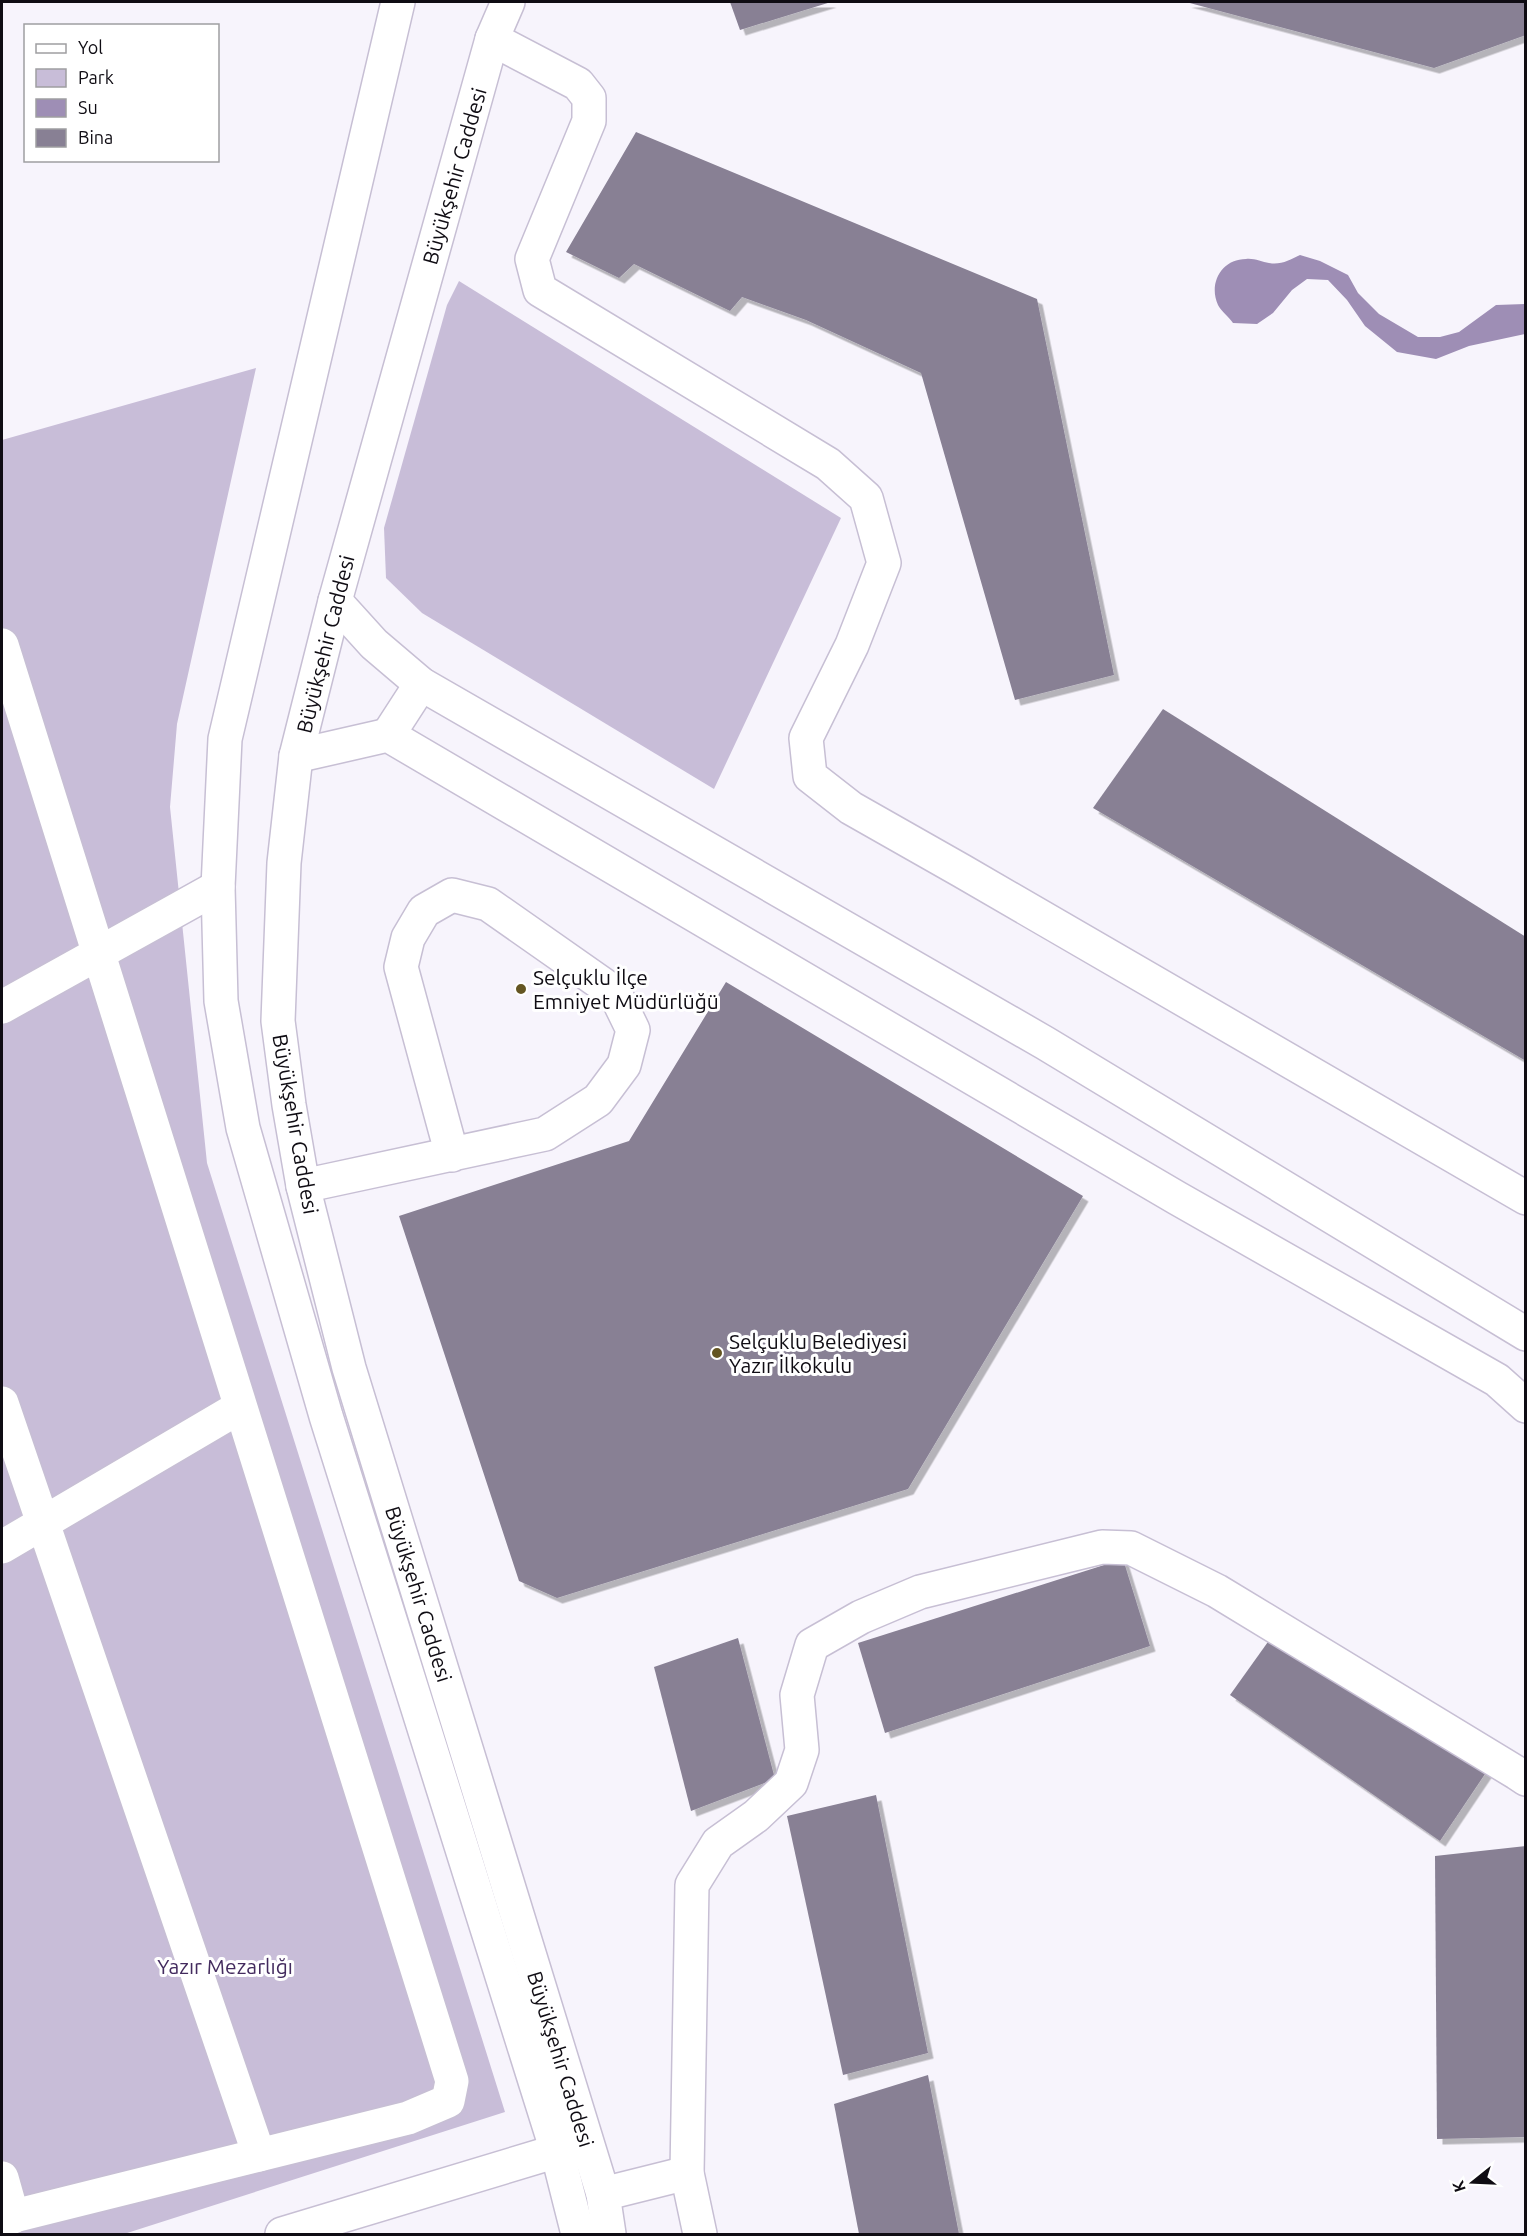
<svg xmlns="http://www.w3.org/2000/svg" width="1527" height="2236" viewBox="0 0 1527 2236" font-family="Ubuntu,sans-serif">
  <defs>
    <filter id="shadow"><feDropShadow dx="5.5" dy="5.5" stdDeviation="0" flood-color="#0004"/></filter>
  </defs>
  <rect width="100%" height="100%" fill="#f7f4fc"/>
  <g fill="#c8bdd8">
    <path d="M459,281L841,518L714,789L422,613L386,578L384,528L447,305Z"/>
    <path d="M256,368L177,724L170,807L207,1163L505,2112L124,2234H2V440Z"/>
  </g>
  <path fill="#9e8eb5" d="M1300,255L1320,261L1348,275L1358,293L1379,314L1418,337H1440L1459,332L1496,305L1525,304V334L1469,346L1436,359L1397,352L1365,326L1347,300L1328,280L1307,279L1292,290L1273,313L1257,324L1233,323C1229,317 1221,311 1218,305C1208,283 1222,259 1246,259C1254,258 1262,262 1269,263C1281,265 1290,260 1300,255Z"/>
  <g fill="#888094" filter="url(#shadow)">
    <path d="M730,2H831L740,30Z"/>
    <path d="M1186,2H1526V35L1434,68Z"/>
    <path d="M636,132L1037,299L1114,675L1015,700L921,373L806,320L742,297L730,311L634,264L619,278L566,252Z"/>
    <path d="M1163,709L1526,937V1061L1093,808Z"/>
    <path d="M726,982L1083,1196L908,1489L557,1598L519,1581L399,1216L629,1141Z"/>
    <path d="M1123,1559L1150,1646L885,1733L858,1643Z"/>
    <path d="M1275,1632L1487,1771L1440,1841L1230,1695Z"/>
    <path d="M738,1638L775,1779L691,1811L654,1667Z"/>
    <path d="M876,1795L928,2053L843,2075L787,1816Z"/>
    <path d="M1526,1846L1525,2137L1437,2139L1435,1856Z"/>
    <path d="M928,2075L959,2234H859L834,2104Z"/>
  </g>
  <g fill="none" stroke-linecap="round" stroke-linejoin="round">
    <g stroke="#c7bfd4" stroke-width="36">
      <g id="minor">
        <path d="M398,2L225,739L218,887L221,1001L243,1128L326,1416L557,2151L578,2234"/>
        <path d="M508,2L492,39L335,601L296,756L284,863L278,1021L289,1105L303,1186L349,1368L603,2194L609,2234"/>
        <path d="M492,39L578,84L589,98V121L532,259L540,290L828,464L866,498L884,563L852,645L806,738L810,776L851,808L962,871L1526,1198"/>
        <path d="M335,601L374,644L421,684L1045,1043L1526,1334"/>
        <path d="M2,645L452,2081L448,2101L408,2118L2,2219"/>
        <path d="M388,735L421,684"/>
        <path d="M296,756L388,735L1177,1198L1497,1380L1526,1406"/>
        <path d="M2,1007L218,887"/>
        <path d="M303,1186L545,1134L598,1100L624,1065L633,1030L615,993L488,904L452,895L424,911L408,938L401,967L452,1155"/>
        <path d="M2,1403L259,2155"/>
        <path d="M2,1547L240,1407"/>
        <path d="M2,2178L13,2217"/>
        <path d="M603,2194L687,2173"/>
        <path d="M282,2234L557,2151"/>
        <path d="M700,2234L687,2173L692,1885L718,1843L756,1816L791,1783L802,1750L797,1695L812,1645L861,1617L920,1592L1102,1547L1131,1548L1217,1591L1517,1773L1526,1779"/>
      </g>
    </g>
    <use href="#minor" stroke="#fff" stroke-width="33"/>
  </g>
  <g fill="#645522" stroke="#fff" stroke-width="2">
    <circle cx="521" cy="989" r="6"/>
    <circle cx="717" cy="1353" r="6"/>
  </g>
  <g text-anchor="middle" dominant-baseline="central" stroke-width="6" stroke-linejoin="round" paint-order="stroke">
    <g font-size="21" fill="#0f0c13" stroke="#fff">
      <text transform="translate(454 176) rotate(-74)">Büyükşehir Caddesi</text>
      <text transform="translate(325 644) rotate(-76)">Büyükşehir Caddesi</text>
      <text transform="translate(296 1124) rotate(80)">Büyükşehir Caddesi</text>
      <text transform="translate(419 1594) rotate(73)">Büyükşehir Caddesi</text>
      <text transform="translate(561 2059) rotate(73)">Büyükşehir Caddesi</text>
    </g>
    <g font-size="21" fill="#0f0c13" stroke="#fff" text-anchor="start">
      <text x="533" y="977">Selçuklu İlçe<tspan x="533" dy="24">Emniyet Müdürlüğü</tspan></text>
      <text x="729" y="1341">Selçuklu Belediyesi<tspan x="729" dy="24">Yazır İlkokulu</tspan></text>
    </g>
    <g font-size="21" fill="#432b5e" stroke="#fff">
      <text x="225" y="1966">Yazır Mezarlığı</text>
    </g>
  </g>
  <rect width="1527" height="2236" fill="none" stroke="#0f0c13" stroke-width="6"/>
  <rect x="24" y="24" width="195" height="138" fill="#ffffff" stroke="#9f9ea1" stroke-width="1.5"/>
  <rect x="36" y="44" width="30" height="9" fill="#ffffff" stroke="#9f9ea1" stroke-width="1.5"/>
  <text x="78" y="54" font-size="18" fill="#0f0c13">Yol</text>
  <rect x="36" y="69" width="30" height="18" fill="#c8bdd8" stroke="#9f9ea1" stroke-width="1.5"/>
  <text x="78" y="84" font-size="18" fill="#0f0c13">Park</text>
  <rect x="36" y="99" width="30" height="18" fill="#9e8eb5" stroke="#9f9ea1" stroke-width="1.5"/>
  <text x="78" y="114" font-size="18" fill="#0f0c13">Su</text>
  <rect x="36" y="129" width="30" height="18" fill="#888094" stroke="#9f9ea1" stroke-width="1.5"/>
  <text x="78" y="144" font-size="18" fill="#0f0c13">Bina</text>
  <g transform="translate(1473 2182) rotate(252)" stroke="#ffffff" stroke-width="4.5" paint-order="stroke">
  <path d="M0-4.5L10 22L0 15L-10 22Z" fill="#0f0c13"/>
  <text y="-9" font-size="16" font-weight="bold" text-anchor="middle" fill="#0f0c13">K</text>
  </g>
</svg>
